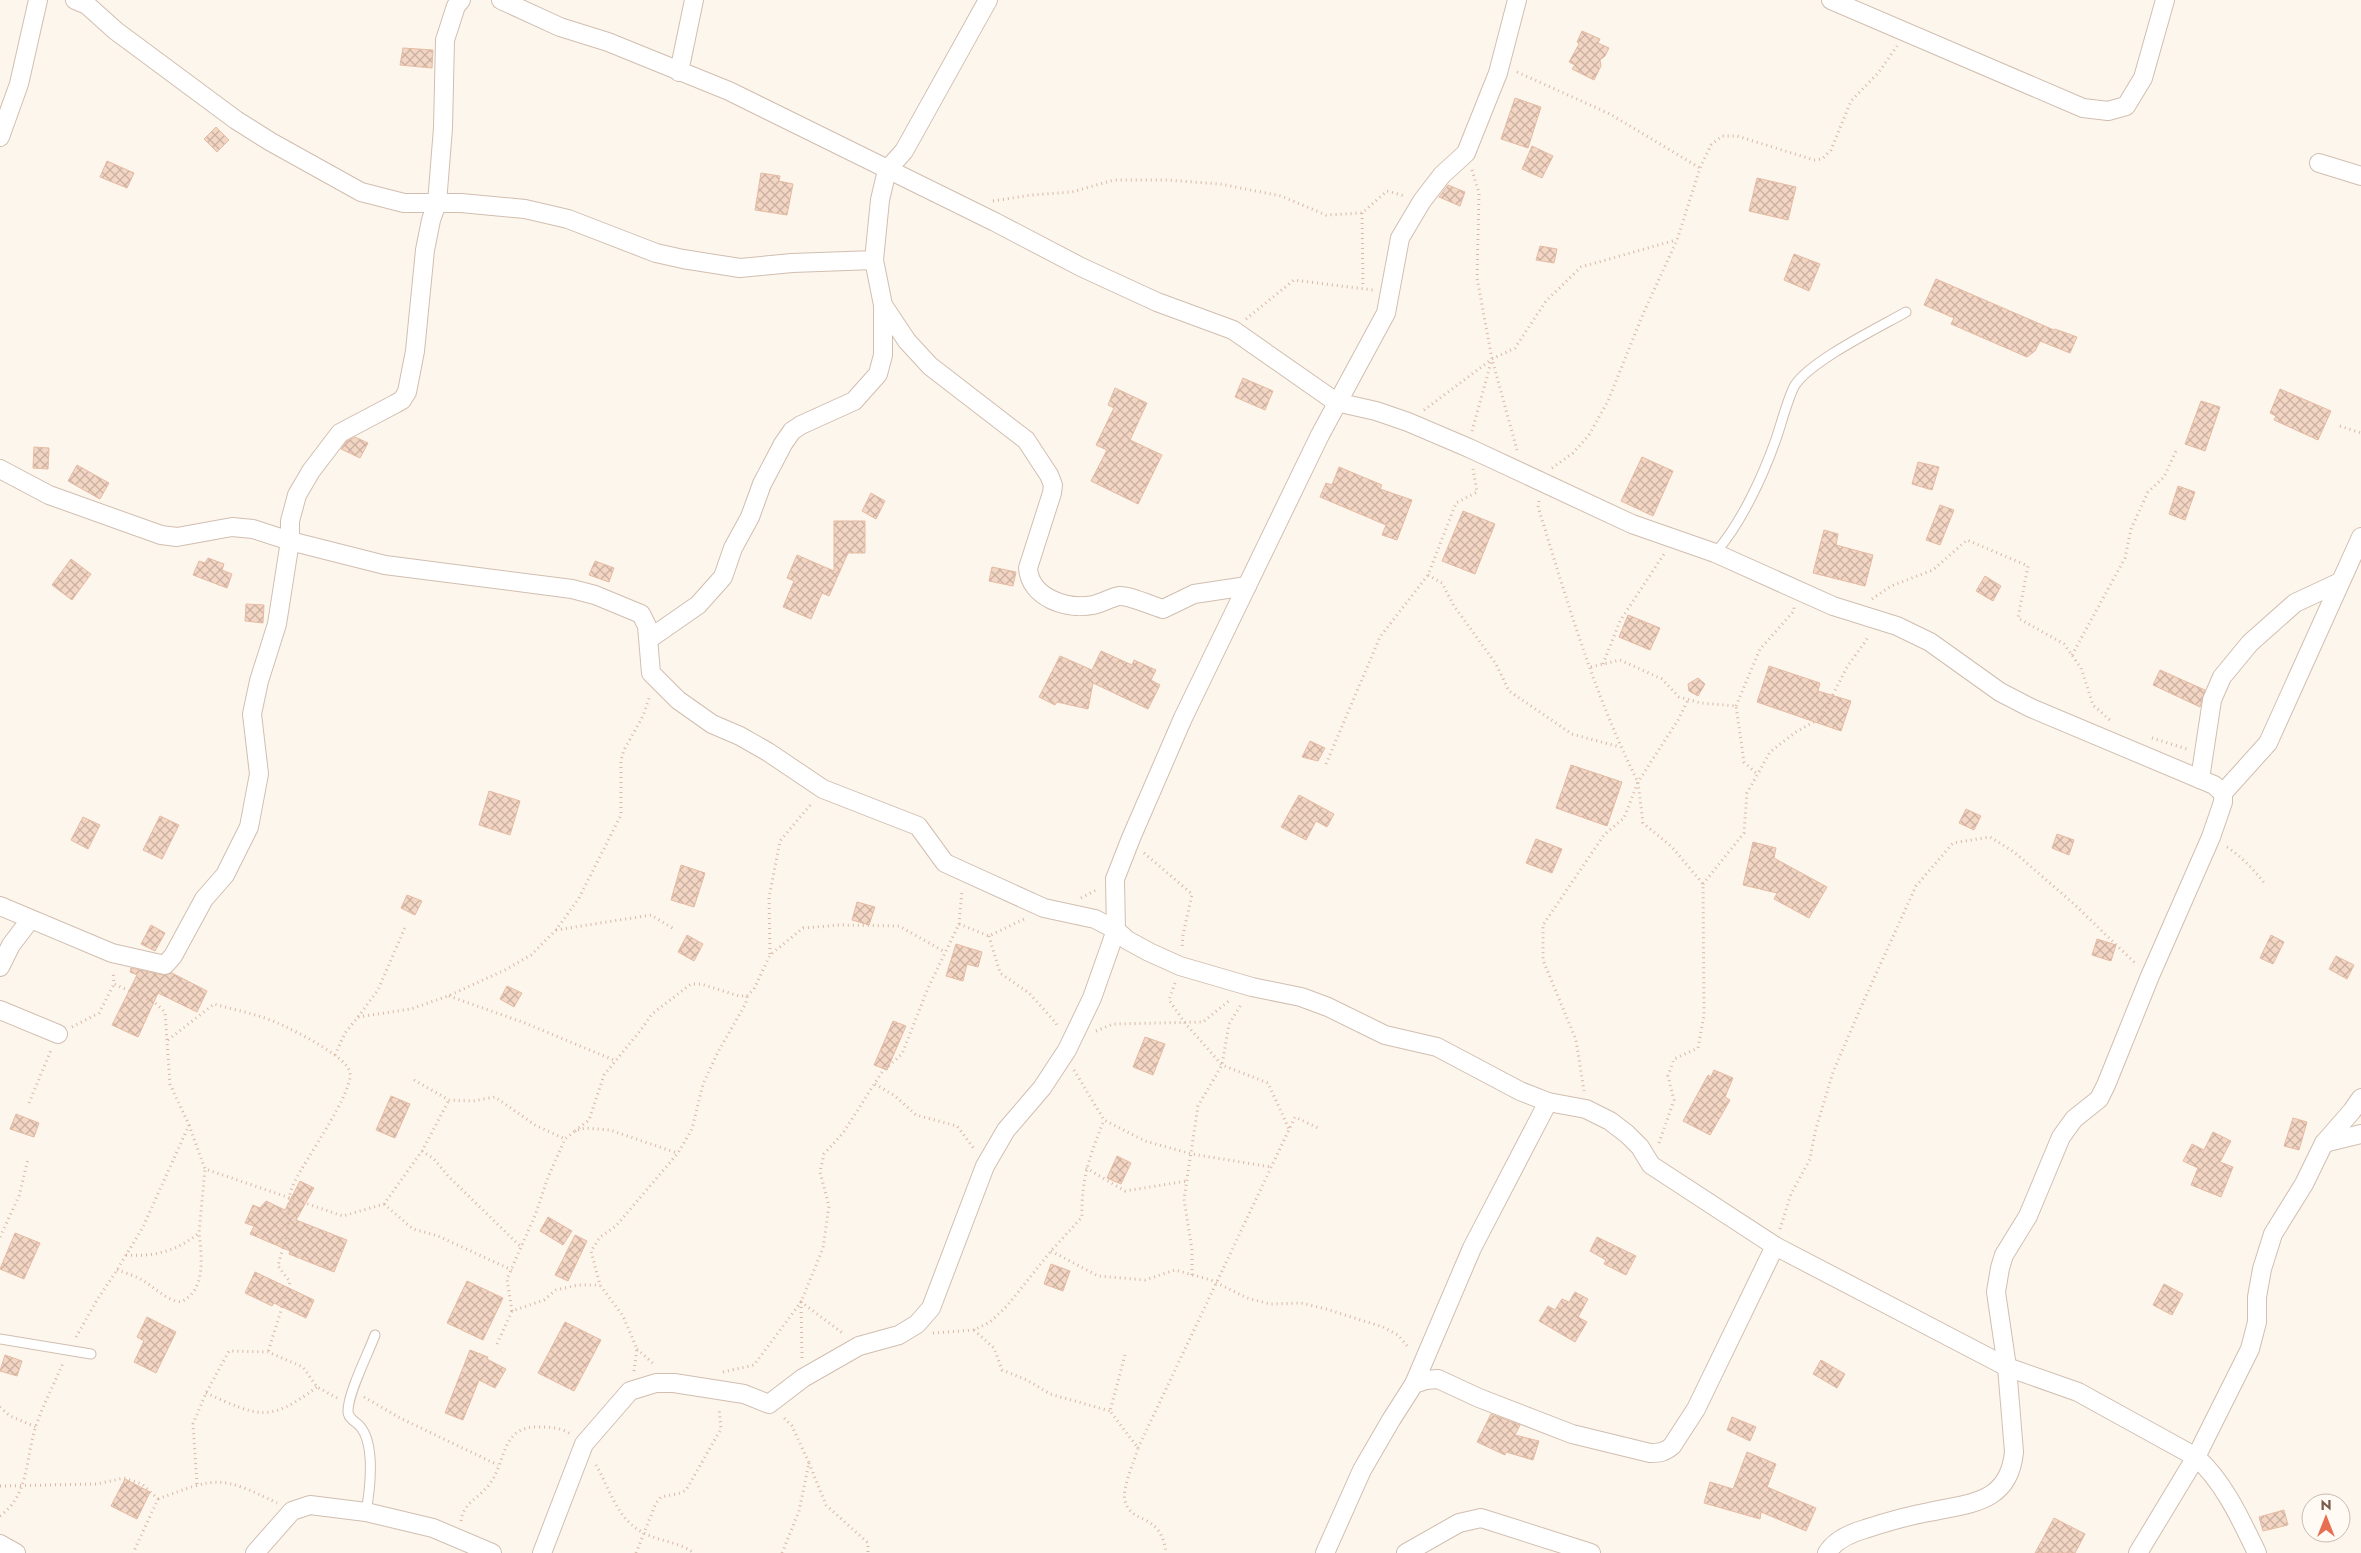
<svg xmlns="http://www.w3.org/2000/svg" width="2361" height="1553" viewBox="0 0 2361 1553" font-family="Jost,sans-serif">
  <defs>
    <pattern id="building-cross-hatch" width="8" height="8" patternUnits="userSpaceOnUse" patternTransform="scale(1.25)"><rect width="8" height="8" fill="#f3d5c3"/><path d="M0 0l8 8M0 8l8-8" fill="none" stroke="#cab0a1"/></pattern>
  </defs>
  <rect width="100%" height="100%" fill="#fdf6ec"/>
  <g fill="url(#building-cross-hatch)" stroke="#e6bba3">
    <path d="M1582,31L1600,39L1598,43L1609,48L1605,56L1600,60L1601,66L1594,80L1572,69L1575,65L1569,62L1579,44L1577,42Z"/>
    <path d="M403,48L433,50L432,68L400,65Z"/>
    <path d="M1515,98L1541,107L1528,148L1501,139Z"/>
    <path d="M216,127L229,140L217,152L204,139Z"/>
    <path d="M1532,146L1553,156L1542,178L1522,169Z"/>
    <path d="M107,161L134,173L127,188L100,177Z"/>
    <path d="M761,173L780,176L779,181L793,184L787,215L755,210Z"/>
    <path d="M1757,178L1796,187L1788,220L1749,211Z"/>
    <path d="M1448,185L1465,192L1460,206L1439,197Z"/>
    <path d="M1540,246L1557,249L1554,263L1536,260Z"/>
    <path d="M1794,254L1820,264L1809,291L1784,280Z"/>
    <path d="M1936,279L2054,330L2055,329L2077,337L2070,353L2040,341L2035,351L2027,357L1951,324L1954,318L1924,305Z"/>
    <path d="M1243,378L1273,391L1265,410L1235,397Z"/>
    <path d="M1115,388L1147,403L1130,440L1162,455L1138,504L1091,481L1107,450L1096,445L1114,408L1108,405Z"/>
    <path d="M2280,389L2331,411L2318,440L2274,420L2276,416L2270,413Z"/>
    <path d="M2201,401L2220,407L2205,451L2185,444Z"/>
    <path d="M355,437L368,443L360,458L341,449L347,441Z"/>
    <path d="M34,447L49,448L48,469L33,468Z"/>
    <path d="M1642,457L1673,471L1653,516L1621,501Z"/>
    <path d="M1918,462L1939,467L1932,490L1912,484Z"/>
    <path d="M77,465L109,483L100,499L68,481Z"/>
    <path d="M1339,467L1382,485L1380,489L1412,500L1397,540L1382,535L1386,525L1320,497L1326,483L1332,485Z"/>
    <path d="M2178,486L2195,492L2185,520L2169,514Z"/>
    <path d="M871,493L885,501L876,519L862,511Z"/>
    <path d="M1940,505L1954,510L1940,545L1926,540Z"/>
    <path d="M1463,511L1495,524L1475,574L1442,561Z"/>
    <path d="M834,521H865V553H848L829,596L822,593L811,619L783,607L794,581L787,578L797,555L834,571Z"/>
    <path d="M1824,530L1838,534L1836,545L1873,555L1865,586L1813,573Z"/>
    <path d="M208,558L224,564L222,570L232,574L227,588L193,575L199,561L205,563Z"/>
    <path d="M71,559L91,574L72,600L52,585Z"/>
    <path d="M595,561L614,568L609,582L589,575Z"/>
    <path d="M992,567L1016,572L1013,586L989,581Z"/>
    <path d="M1985,576L2001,586L1993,601L1976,591Z"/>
    <path d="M246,604L264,605L263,623L245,621Z"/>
    <path d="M1628,615L1660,628L1650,650L1619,637Z"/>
    <path d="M1101,651L1132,665L1134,660L1156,670L1151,680L1160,685L1148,709L1093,683L1088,709L1057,702L1055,705L1039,697L1060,656L1092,670Z"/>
    <path d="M1769,666L1820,683L1818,691L1851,701L1841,731L1757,702Z"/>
    <path d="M2160,670L2205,690L2200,707L2153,685Z"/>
    <path d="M1698,678L1705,684L1698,696L1689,691L1688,684Z"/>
    <path d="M1310,741L1325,748L1318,761L1302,757Z"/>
    <path d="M1571,765L1622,782L1607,826L1556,808Z"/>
    <path d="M489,791L520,801L510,835L479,825Z"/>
    <path d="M1299,795L1334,814L1327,827L1316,821L1306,840L1281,827Z"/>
    <path d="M1966,809L1981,816L1974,830L1959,823Z"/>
    <path d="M160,816L179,825L162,859L143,850Z"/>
    <path d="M83,817L100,825L88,849L71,840Z"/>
    <path d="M2057,834L2074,840L2069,855L2052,848Z"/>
    <path d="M1536,839L1562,849L1552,873L1526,863Z"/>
    <path d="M1753,842L1776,848L1774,858L1827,887L1809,918L1774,899L1777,893L1743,885Z"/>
    <path d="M681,865L705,873L694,907L671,900Z"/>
    <path d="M407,895L422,901L415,915L401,908Z"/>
    <path d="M857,902L875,907L869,925L852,920Z"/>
    <path d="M151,925L165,933L155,951L141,944Z"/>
    <path d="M687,935L703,944L694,961L678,952Z"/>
    <path d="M2271,935L2284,942L2273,964L2260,958Z"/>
    <path d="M2097,939L2116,945L2111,961L2092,955Z"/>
    <path d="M956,944L982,952L978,967L967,964L963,981L946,976Z"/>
    <path d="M2336,956L2354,965L2347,979L2329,969Z"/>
    <path d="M131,968L163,975L172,973L207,991L197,1012L158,993L138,1037L112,1025L137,975L130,972Z"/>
    <path d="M507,986L522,993L514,1007L500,999Z"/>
    <path d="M893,1021L906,1026L887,1070L874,1065Z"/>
    <path d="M1145,1037L1165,1044L1153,1075L1133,1067Z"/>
    <path d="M1714,1070L1733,1078L1725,1097L1730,1100L1710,1135L1683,1121L1708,1075L1711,1077Z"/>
    <path d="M391,1096L410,1104L395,1138L376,1130Z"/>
    <path d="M16,1114L39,1123L34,1137L10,1129Z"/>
    <path d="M2293,1118L2307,1122L2299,1150L2284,1146Z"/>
    <path d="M2213,1132L2231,1141L2220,1162L2233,1167L2221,1197L2191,1185L2198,1168L2183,1161L2192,1144L2204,1150Z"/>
    <path d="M1117,1156L1131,1163L1121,1184L1107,1178Z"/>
    <path d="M300,1181L314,1188L296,1220L347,1240L334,1272L289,1254L290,1251L250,1234L254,1226L245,1223L253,1205L260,1208L266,1201L285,1210Z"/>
    <path d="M548,1217L572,1231L563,1245L540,1231Z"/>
    <path d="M15,1233L40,1243L24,1279L0,1269Z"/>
    <path d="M575,1235L587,1241L568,1281L555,1275Z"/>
    <path d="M1597,1237L1636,1256L1626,1275L1604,1264L1606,1260L1590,1251Z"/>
    <path d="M1051,1264L1070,1271L1063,1291L1044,1284Z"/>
    <path d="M255,1272L314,1300L306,1318L274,1303L272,1306L245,1293Z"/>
    <path d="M467,1281L503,1298L483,1340L447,1323Z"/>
    <path d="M2164,1284L2183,1294L2172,1315L2153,1305Z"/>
    <path d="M1575,1292L1588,1299L1578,1317L1587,1322L1575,1342L1539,1321L1548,1306L1555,1310L1562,1299L1569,1302Z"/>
    <path d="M147,1317L176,1332L156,1373L134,1362L144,1341L137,1337Z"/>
    <path d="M565,1322L601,1340L574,1391L538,1373Z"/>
    <path d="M470,1350L488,1357L487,1359L506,1369L495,1388L479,1380L463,1420L445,1413Z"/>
    <path d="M5,1355L22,1361L17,1376L0,1371Z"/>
    <path d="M1821,1360L1845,1374L1837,1388L1813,1374Z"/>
    <path d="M1491,1414L1520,1425L1515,1435L1539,1441L1533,1460L1506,1452L1505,1455L1477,1442Z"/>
    <path d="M1732,1417L1756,1427L1750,1441L1727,1430Z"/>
    <path d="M1747,1452L1776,1464L1767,1487L1816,1508L1806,1531L1761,1512L1760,1519L1704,1503L1710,1482L1733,1489Z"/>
    <path d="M125,1479L150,1492L137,1519L111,1506Z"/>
    <path d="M2284,1510L2288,1525L2263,1531L2259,1517Z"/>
    <path d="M2054,1518L2085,1534L2075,1553H2035Z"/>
  </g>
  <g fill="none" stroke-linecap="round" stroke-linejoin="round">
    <g stroke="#d1beb0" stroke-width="11">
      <g id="lane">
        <path d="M1715,553C1741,524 1763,476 1776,439C1781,425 1788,397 1795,385C1812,360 1878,328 1906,312"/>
        <path d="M0,1339L91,1354"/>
        <path d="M366,1512C370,1490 375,1448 362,1429C358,1422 348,1420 348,1411C348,1393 368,1354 375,1335"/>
      </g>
    </g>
    <g stroke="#d1beb0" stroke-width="20">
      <g id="street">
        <path d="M75,0L87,5L116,31L236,120L271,142L361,192L404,203H461L525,209L568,219L656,253L683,259L740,268L792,263L874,260L880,200L887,170L904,151L988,0"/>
        <path d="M501,0L560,27L608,42L729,91L995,222L1081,267L1157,302L1233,330L1336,402L1376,411L1408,422L1469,448L1632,524L1715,553L1833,606L1897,626L1930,642L2000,692L2031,708L2214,785L2223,793"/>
        <path d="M1831,0L2083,108L2108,111L2126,106L2143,78L2165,0"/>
        <path d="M679,72L694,0"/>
        <path d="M0,137L19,84L38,0"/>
        <path d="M2319,163L2361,176"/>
        <path d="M874,260L883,305L907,341L930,366L1026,440L1049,475L1053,485L1052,493L1028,568C1030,598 1067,610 1093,605C1102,603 1110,598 1119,596C1129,595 1152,606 1163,609L1194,594L1247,586"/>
        <path d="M0,469L49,495L161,535L177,537L232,527L253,529L290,541L385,565L572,589L595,595L641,614L647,626L651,673L678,700L712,724L740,736L768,752L823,789L918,826L945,863L1044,908L1095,919L1116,930L1127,940L1149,952L1180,966L1252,987L1301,997L1328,1007L1385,1035L1437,1047L1520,1091L1548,1102L1586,1109L1610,1121L1627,1134L1640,1147L1651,1165L1775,1246L2007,1367L2078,1392L2196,1457C2224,1482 2241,1520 2257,1553"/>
        <path d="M649,639L698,605L723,577L733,548L750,517L762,484L783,444L792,431L801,425L854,401L878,374L883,355V305"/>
        <path d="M2200,779L2212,700L2222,677L2250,643L2295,603L2340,582"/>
        <path d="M0,906L112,953L165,965L173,956L204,899L225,875L249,827L259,774L252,714L259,681L277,624L290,541V521L297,495L311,471L340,433L395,404L402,400L407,392L415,351L425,250L431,220L437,203L443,128L445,40L456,6L461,0"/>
        <path d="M0,967L11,945L30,920"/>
        <path d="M0,1010L58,1034"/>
        <path d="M2324,1143L2361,1134"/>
        <path d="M1414,1384L1472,1248L1548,1102"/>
        <path d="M0,1544L16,1553"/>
        <path d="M255,1553L292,1511L310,1505L366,1512L433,1528L492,1553"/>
        <path d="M542,1553L584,1444L630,1391L656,1383H674L744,1394L769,1404L803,1378L859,1346L899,1335L917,1324L931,1308L985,1166L1006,1130L1042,1088L1067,1050L1092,998L1116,930L1115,879L1131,838L1183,718L1320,435L1386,313L1400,238L1422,201L1442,175L1466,153L1498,73L1517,0"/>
        <path d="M1325,1553L1362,1470L1391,1420L1414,1384L1426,1380L1438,1379L1479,1398L1572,1434L1650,1453C1660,1453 1665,1452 1672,1446L1696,1409L1775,1246"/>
        <path d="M1406,1553L1459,1523L1481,1518L1591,1553"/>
        <path d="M1827,1553C1835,1540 1851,1533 1865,1529C1886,1522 1907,1516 1929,1512C1969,1503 2009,1504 2014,1452L2007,1367L1996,1292L2000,1268L2004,1255L2028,1216L2061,1137L2074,1119L2099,1099L2106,1085L2150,976L2211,837L2223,802V793L2268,743L2361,537"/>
        <path d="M2138,1553L2196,1457L2250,1349L2257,1322V1297L2262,1269L2273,1234L2304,1184L2324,1143L2352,1111L2361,1098"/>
      </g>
    </g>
    <g stroke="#d9b8a5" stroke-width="3" stroke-dasharray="1 4" stroke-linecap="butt">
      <path d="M1517,72L1610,114L1700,168"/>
      <path d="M1472,170L1479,193L1477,278L1492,359L1517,450"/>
      <path d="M993,201L1031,195L1072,192L1114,180H1167L1220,184L1281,196L1326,215L1362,213L1387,191L1405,196"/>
      <path d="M1362,213L1363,288"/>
      <path d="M1246,319L1294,280L1373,290"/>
      <path d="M1424,410L1492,359L1515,348L1546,301L1581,267L1676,240"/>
      <path d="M2340,426L2361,433"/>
      <path d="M1472,431L1492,359"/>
      <path d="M1552,468L1573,453L1589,435L1608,401L1643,314L1677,240L1700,168L1711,145L1722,136H1737L1814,160L1822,159L1831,150L1851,101L1879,72L1897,46"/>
      <path d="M1539,501L1538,507C1567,600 1594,695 1638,782L1624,818L1604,835L1543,925V960L1576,1040L1584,1091"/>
      <path d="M1428,575L1442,583L1454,606L1496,664L1509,691L1572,734L1620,747"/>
      <path d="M1872,599L1891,586L1933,570L1967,540L2028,566L2018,618L2064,644L2081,668L2093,705L2111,721"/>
      <path d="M2072,655L2125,558L2131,529L2148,492L2164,477L2176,451"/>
      <path d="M1603,664L1620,621L1664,554"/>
      <path d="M1591,667L1620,660L1662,679L1679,697L1701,703L1736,706L1744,762L1757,774"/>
      <path d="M1736,706L1760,649L1794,611V607"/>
      <path d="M2152,738L2187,749"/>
      <path d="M1326,764L1380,637L1428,575L1456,503L1477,492L1473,469"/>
      <path d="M2227,847C2242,857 2254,870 2266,885"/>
      <path d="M1144,853L1192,894L1183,935L1182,948"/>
      <path d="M1703,884L1744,833L1747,793L1770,752L1796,732L1821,718L1847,667L1869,636"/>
      <path d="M1081,898L1098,889"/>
      <path d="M959,924L989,936L1024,919"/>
      <path d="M556,930L651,915L674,929"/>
      <path d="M989,936L1000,973L1029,993L1056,1023L1058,1028"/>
      <path d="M770,954L769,898L780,841L812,803"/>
      <path d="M1175,983L1169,1000L1185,1023L1222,1065L1268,1083L1289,1129"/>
      <path d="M449,996L525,1023L616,1061"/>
      <path d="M358,1017L378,990L406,925"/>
      <path d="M72,1027L99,1013L114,984"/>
      <path d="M1096,1031L1113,1024L1203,1022L1230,1000"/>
      <path d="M168,1040L214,1004C236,1010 260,1015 280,1024C295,1031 348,1057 350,1073C353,1093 305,1160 295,1181C286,1198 290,1207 288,1225C287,1238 281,1253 278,1266L290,1282L268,1352"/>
      <path d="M335,1055L345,1033L358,1017L411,1009L448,996L505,970L531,955L556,930L579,898L621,815V760L624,750L643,716L650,695"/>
      <path d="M1074,1070L1104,1120L1145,1141L1192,1154L1271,1167"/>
      <path d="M414,1080L449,1100L473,1101L495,1097L535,1125L565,1139"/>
      <path d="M875,1084L895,1096L916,1115L957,1126L975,1150"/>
      <path d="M29,1103L51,1050"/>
      <path d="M189,1125L205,1169L343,1216L384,1204L422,1151L449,1100"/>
      <path d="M575,1131L589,1120L604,1075L640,1031L652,1014L691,984H701L739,996H747L754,989L770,955L803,928L840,925L899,926L945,952"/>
      <path d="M1659,1143L1674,1100L1668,1076L1674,1059L1698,1048L1704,1015L1703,884L1672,847L1643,823L1638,782L1678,720L1688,700"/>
      <path d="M422,1151L434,1159L448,1176L520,1246"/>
      <path d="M1086,1168L1125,1191L1187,1181"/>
      <path d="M384,1204L413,1229L438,1236L512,1270"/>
      <path d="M1780,1229L1791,1194L1810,1159L1815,1132L1833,1072L1861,1007L1916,886L1953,843L1990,837L2014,852L2074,904L2136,964"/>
      <path d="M0,1237L19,1196L28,1159"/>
      <path d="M1051,1251L1098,1276L1145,1280L1175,1270L1211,1280L1247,1298L1270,1304L1301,1303L1326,1309L1383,1327L1398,1335L1409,1348"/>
      <path d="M126,1255C154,1257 177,1251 199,1233L205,1169"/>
      <path d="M117,1270C126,1273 136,1276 144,1281C155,1288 166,1300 181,1302C206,1290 202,1257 199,1233"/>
      <path d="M1192,1275V1250L1184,1199L1198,1106L1222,1065L1229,1024L1242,1003"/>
      <path d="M512,1311L507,1279L536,1213L548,1177L565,1139L575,1131L585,1128L610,1130L677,1153"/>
      <path d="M974,1330L994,1348L1002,1370L1027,1380L1050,1394L1110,1411"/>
      <path d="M933,1333L974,1330L990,1322L1007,1306L1051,1251L1082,1217C1081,1179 1090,1155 1104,1120"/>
      <path d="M76,1337L97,1300L117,1270L143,1227L189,1125L170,1084L165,1012L154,1002L114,984L113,971"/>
      <path d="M497,1344L512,1311L544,1300L556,1290L578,1285H600"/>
      <path d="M637,1349L655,1365"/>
      <path d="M1125,1355L1110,1411L1138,1448C1135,1460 1121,1490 1125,1501C1132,1526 1161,1511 1166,1553"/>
      <path d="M802,1358L801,1302L823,1248L829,1206L820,1172L824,1154L843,1133L882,1072L902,1054L928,988L959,924L962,890"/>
      <path d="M634,1371L637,1349L623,1316L600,1285L591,1251L600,1237L616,1226L678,1153L692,1129L703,1084L718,1052L746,1003L747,996"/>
      <path d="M723,1372L754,1365L801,1302L844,1334"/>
      <path d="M206,1393C258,1416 268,1424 317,1387"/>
      <path d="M364,1397L400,1418L498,1465"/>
      <path d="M0,1407L10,1416L36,1427"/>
      <path d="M1138,1448L1295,1117L1318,1128"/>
      <path d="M809,1463L826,1505L868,1543V1553"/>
      <path d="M596,1465C610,1489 617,1520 644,1533C661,1542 677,1541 694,1553"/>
      <path d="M197,1484L193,1424L206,1393L229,1351L268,1352L303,1367L317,1387L337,1398"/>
      <path d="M0,1486L97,1484L124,1478L142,1484L158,1499L133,1553"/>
      <path d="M158,1499C217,1477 220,1475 277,1503"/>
      <path d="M0,1516C30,1494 25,1458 36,1426C43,1405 54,1384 63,1363"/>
      <path d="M461,1521C463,1503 479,1498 489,1485C507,1462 500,1425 540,1427C550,1427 563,1428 570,1434"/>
      <path d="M636,1553L656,1503L661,1497L681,1493L686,1490L721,1429L719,1408"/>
      <path d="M782,1553L799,1511L809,1463L792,1426L782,1416"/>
    </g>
    <use href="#lane" stroke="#fff" stroke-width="9"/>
    <use href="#street" stroke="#fff" stroke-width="18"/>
  </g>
  <g transform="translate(2326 1518)"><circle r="24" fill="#fffaf3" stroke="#cabbb1"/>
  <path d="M0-4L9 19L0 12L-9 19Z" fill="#e76f51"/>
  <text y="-8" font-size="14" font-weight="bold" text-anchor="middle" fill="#7a5c4d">N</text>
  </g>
</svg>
